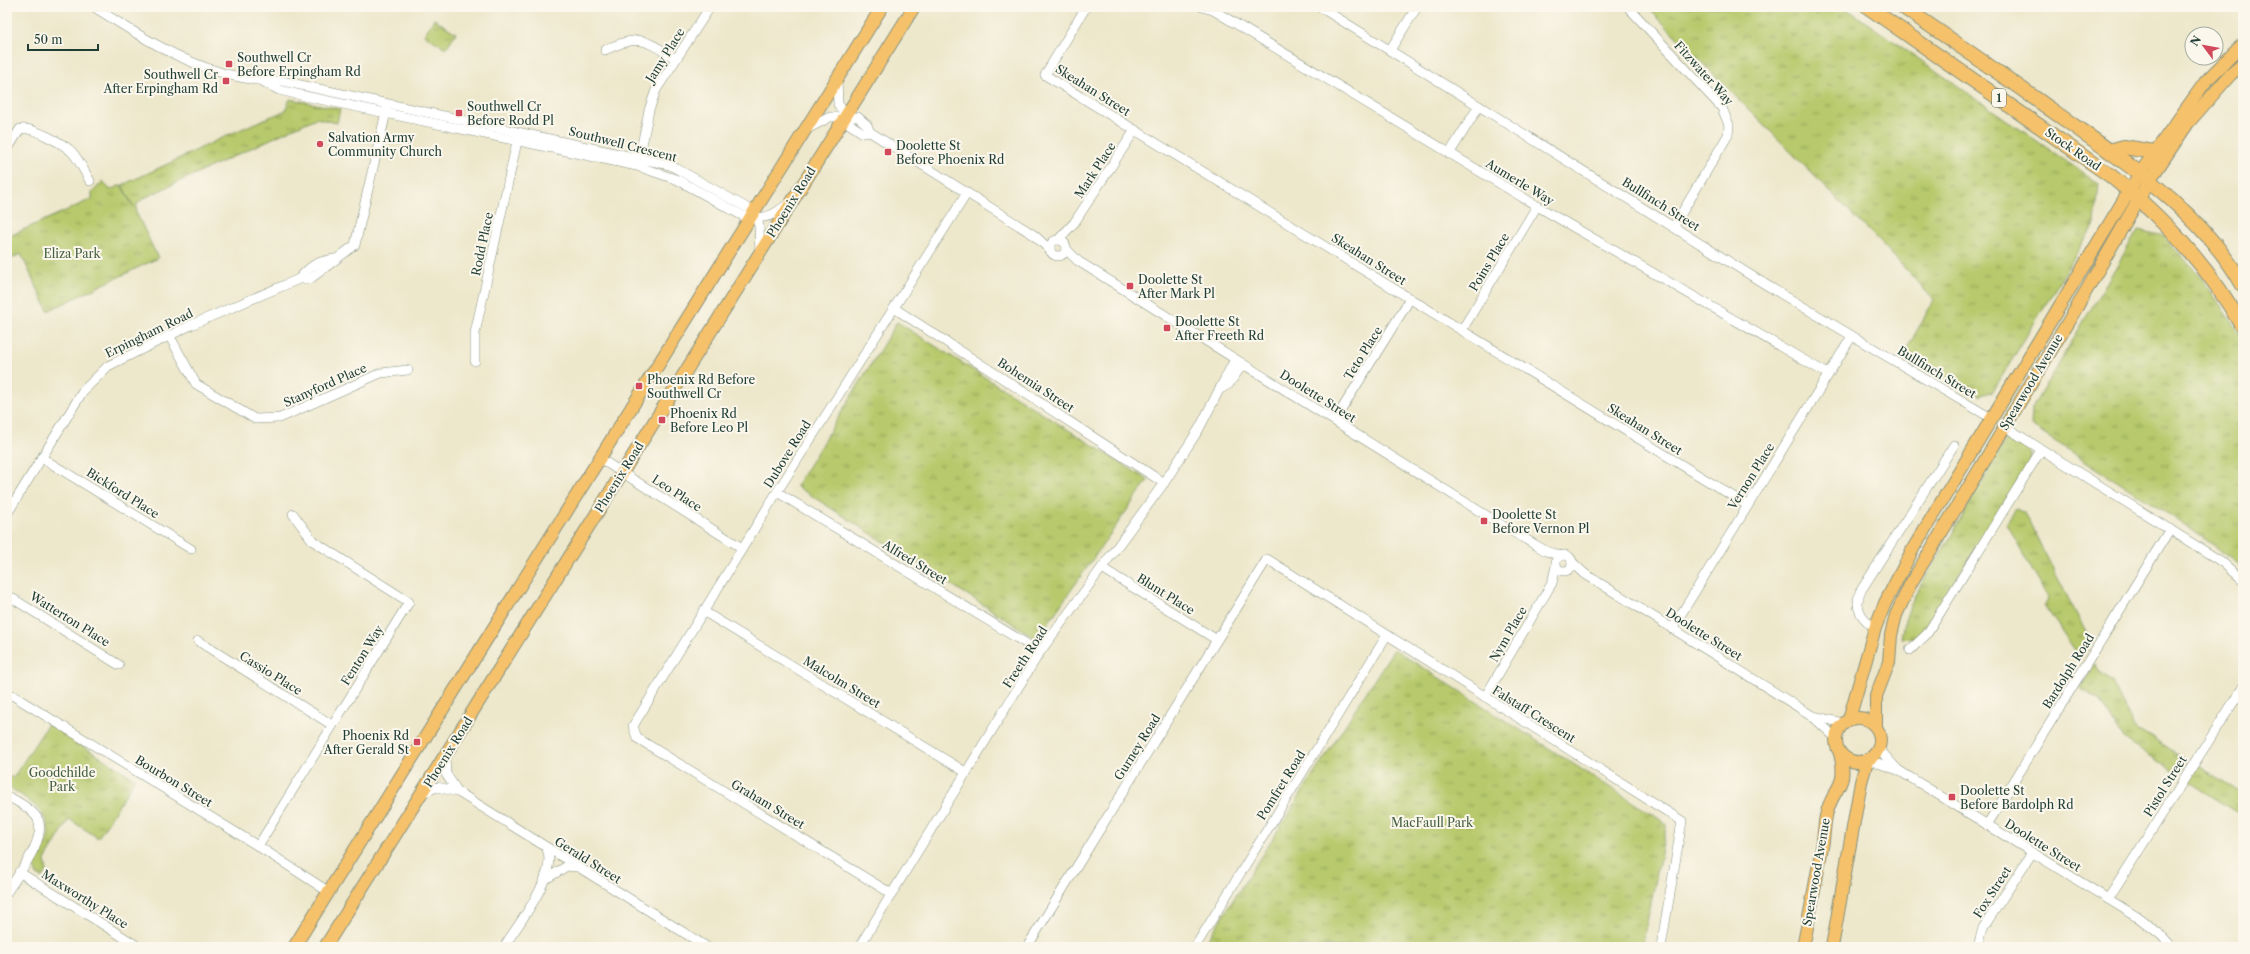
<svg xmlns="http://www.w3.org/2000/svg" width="2250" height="954" viewBox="0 0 2250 954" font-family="'Libre Caslon Text',serif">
  <defs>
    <pattern id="grass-tufts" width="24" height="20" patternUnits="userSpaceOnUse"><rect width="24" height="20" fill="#b7c96c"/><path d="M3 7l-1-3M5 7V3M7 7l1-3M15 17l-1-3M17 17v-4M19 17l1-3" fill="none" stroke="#94a45a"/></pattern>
  </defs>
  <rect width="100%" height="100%" fill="#fbf7ec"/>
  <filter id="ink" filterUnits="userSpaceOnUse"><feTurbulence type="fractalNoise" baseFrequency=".025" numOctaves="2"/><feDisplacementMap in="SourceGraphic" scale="8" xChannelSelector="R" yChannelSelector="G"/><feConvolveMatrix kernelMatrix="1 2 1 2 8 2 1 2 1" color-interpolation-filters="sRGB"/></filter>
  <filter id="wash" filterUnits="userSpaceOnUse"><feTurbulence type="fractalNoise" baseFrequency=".012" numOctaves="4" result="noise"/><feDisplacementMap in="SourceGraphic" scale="16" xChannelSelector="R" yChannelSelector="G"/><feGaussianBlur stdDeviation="0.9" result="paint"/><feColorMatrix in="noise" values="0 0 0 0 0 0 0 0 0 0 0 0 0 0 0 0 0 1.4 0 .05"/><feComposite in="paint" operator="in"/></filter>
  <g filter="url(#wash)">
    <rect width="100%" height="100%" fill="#ede7cb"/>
    <g fill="url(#grass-tufts)" stroke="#6b8350">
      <path d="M1647,7H1844L2099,184L2095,223L1993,391L1979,396L1904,354L1934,300L1884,246Z"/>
      <path d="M434,19L456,33L446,48L424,35Z"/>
      <path d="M290,99L340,109L337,123L316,118L144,198L137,204L136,212L158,258L48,311L21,254L7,261V237L92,199V193L103,181L110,190L121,185L134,208L122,185C177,161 229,132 285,111Z"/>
      <path d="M2138,230L2164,236L2203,280L2239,332L2243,342V570L2232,558L2179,521L2031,426L2032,408Z"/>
      <path d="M897,322L1148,480L1037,639L796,486Z"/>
      <path d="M2016,439L2026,446L2031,454L2030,461L1924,631L1914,639L1901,638C1906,603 1929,572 1947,543C1967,509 1986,474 2006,440Z"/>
      <path d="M2016,509L2024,513L2091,642L2081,659L2044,605L2048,598L2006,524Z"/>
      <path d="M1394,649L1667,824L1642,947H1203Z"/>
      <path d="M2095,664L2100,673L2112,682L2134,727L2188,760L2179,775L2123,739L2101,701L2080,688Z"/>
      <path d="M48,724L135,779L98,838L69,819L45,860L47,872L42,878L37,875L34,866C38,857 46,847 48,838C53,813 24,797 7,786V775L13,778Z"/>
      <path d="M2199,766L2243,794V816L2188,781Z"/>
    </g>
  </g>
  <g filter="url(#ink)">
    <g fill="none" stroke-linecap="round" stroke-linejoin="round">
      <g stroke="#869280" stroke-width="10">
        <g id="minor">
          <path d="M94,7C151,43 212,83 282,81L670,165L751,210L759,225L760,253"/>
          <path d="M1086,7L1045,75L1747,505"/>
          <path d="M1202,7L1213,10L1537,206L1828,374"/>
          <path d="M1320,7L1768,286L1991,418"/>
          <path d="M1628,7L1722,108L1729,125L1728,135L1674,226"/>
          <path d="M605,50C640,33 645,40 676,59"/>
          <path d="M1390,50L1417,7"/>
          <path d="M837,80L838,104L846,115L848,123L863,133L870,132"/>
          <path d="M264,82L279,90L305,96L637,166L678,180L745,217C752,215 757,218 764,217C774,216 782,208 789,203"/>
          <path d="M807,129L830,117H858L867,125L870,132L1034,235L1050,250"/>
          <path d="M7,150L20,129C31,126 64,144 72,152C80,161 84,171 90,181"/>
          <path d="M1449,154L1479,106"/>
          <path d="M638,165L649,110L656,90L710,7"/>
          <circle cx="1058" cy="248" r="8"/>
          <path d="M1058,240L1074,223L1135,130"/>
          <path d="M1066,249L1078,261L1508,529L1546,551L1561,556"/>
          <path d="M299,279H310L355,245L387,108"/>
          <path d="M894,308L1164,483"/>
          <path d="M1462,330L1537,206"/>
          <path d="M169,335L196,384L255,419L280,418L381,373L408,370"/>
          <path d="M475,361V333L518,137"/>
          <path d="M1222,388L1229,384L1243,364"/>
          <path d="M1335,420L1410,299"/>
          <path d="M2004,426L2222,562L2243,581"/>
          <path d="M42,458L191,549"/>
          <path d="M599,458L742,548"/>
          <path d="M777,492L1040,652"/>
          <path d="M7,514L83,391L108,366L191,325L299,279C310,266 317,261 335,259"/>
          <circle cx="1564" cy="563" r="8"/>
          <path d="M1572,562L1585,574L1811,715L1836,738"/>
          <path d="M1102,568L1217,640"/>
          <path d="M7,595L119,665"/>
          <path d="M703,611L967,773"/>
          <path d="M1875,628C1862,618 1854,610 1860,592L1954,445"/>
          <path d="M1672,629L1852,336"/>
          <path d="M198,641L332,725"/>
          <path d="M1910,650L1927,634L2041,450"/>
          <path d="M7,692L258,846L329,892"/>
          <path d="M1485,697L1552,583L1556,566"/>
          <path d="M1814,716L1843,723"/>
          <path d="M1879,749L1897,769"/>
          <path d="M445,757L446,774L458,792"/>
          <path d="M1869,760L1898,770L2139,918L2161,935L2172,947"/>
          <path d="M421,794L437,787L458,792L707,947"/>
          <path d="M7,796C17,801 28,807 35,815C52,833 17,876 7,892"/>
          <path d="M1987,825L2170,529"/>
          <path d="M258,846L409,602L313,541L293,514"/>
          <path d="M19,872L139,947"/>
          <path d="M546,879L567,866L576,867"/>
          <path d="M892,894L637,738L633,726L777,492L967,193"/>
          <path d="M2108,899L2243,687"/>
          <path d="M504,947C518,924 558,875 547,849"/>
          <path d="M859,947L1040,652L1164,483L1199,429L1235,359"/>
          <path d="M1027,947L1267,559L1682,821L1661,947"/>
          <path d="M1195,947L1387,635"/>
          <path d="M1978,947L1983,928L2032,853"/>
        </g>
      </g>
      <g stroke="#869280" stroke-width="14">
        <g id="major">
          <circle cx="1858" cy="740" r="22"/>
          <path d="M1849,719L1875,628L1885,603L1914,547L2140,173L2206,81L2243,44"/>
          <path d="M1876,726V696L1889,662L1891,635L1896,615L1911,583L2074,312L2149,181L2188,123L2231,74L2243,64"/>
          <path d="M294,947L882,7"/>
          <path d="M325,947L914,7"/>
          <path d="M1803,947C1810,914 1816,880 1822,847C1824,837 1824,826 1826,816C1832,786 1849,790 1840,753"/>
          <path d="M1832,947L1861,782L1867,761"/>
        </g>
      </g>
      <g stroke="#869280" stroke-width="16">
        <g id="highway">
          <path d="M1868,7L2111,176C2165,219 2210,267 2243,328"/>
          <path d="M1903,7C1956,43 2008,79 2060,116C2128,164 2201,211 2243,285"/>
          <path d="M2109,151L2124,147L2154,152"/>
        </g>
      </g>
      <use href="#minor" stroke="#fff" stroke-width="9"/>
      <use href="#major" stroke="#f5c16b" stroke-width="12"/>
      <use href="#highway" stroke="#f5c16b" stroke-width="14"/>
    </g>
  </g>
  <g fill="#d1495b" stroke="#fbf7ec" stroke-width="1.5">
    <rect x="225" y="60" width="8" height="8" rx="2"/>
    <rect x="222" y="77" width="8" height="8" rx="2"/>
    <rect x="455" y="109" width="8" height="8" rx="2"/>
    <circle cx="320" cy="144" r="4"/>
    <rect x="884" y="148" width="8" height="8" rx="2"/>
    <rect x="1126" y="282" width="8" height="8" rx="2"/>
    <rect x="1163" y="324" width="8" height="8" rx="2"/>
    <rect x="635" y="382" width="8" height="8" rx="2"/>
    <rect x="658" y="416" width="8" height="8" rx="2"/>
    <rect x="1480" y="517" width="8" height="8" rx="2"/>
    <rect x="413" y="738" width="8" height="8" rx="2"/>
    <rect x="1948" y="793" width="8" height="8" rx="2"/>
  </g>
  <g text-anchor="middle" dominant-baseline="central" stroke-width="4" stroke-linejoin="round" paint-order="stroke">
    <rect fill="#fbf7ec" stroke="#61756b" stroke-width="1" x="1992" y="89" width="14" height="18" rx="3"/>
    <g font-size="11" font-weight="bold" fill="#1f3d34">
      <text x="1999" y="98">1</text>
    </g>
    <g font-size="12" fill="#1f3d34" stroke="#fbf7ec">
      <text transform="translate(665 55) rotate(-58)">Jamy Place</text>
      <text transform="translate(1704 73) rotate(48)">Fitzwater Way</text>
      <text transform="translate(1093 90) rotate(32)">Skeahan Street</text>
      <text transform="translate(623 144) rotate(14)">Southwell Crescent</text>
      <text transform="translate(2073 149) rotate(35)">Stock Road</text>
      <text transform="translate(1095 170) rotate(-57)">Mark Place</text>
      <text transform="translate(1520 182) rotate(31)">Aumerle Way</text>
      <text transform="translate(791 202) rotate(-58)">Phoenix Road</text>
      <text transform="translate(1661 204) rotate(32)">Bullfinch Street</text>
      <text transform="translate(482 244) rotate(-78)">Rodd Place</text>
      <text transform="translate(1369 259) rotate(32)">Skeahan Street</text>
      <text transform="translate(1489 262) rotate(-59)">Poins Place</text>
      <text transform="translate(149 333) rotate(-26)">Erpingham Road</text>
      <text transform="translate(1363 353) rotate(-58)">Teto Place</text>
      <text transform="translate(1937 372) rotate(31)">Bullfinch Street</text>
      <text transform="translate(2031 382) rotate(-59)">Spearwood Avenue</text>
      <text transform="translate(325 385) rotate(-24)">Stanyford Place</text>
      <text transform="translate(1036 385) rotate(33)">Bohemia Street</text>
      <text transform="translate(1318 396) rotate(32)">Doolette Street</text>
      <text transform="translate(1645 429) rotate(32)">Skeahan Street</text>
      <text transform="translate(787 454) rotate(-58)">Dubove Road</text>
      <text transform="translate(1751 476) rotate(-58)">Vernon Place</text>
      <text transform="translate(619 477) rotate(-58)">Phoenix Road</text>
      <text transform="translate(123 493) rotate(32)">Bickford Place</text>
      <text transform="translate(677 493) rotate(33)">Leo Place</text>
      <text transform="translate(915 562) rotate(31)">Alfred Street</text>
      <text transform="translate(1166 594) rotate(32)">Blunt Place</text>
      <text transform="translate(70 619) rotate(32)">Watterton Place</text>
      <text transform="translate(1508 634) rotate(-60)">Nym Place</text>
      <text transform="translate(1704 634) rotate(32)">Doolette Street</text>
      <text transform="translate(362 655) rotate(-58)">Fenton Way</text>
      <text transform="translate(1025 657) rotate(-57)">Freeth Road</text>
      <text transform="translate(2068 671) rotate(-58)">Bardolph Road</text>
      <text transform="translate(271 673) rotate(32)">Cassio Place</text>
      <text transform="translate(842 682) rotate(31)">Malcolm Street</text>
      <text transform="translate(1534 714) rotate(32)">Falstaff Crescent</text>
      <text transform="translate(1137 747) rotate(-58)">Gurney Road</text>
      <text transform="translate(448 752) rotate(-58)">Phoenix Road</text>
      <text transform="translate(174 781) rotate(31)">Bourbon Street</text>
      <text transform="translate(1281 785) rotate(-58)">Pomfret Road</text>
      <text transform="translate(2165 786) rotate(-58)">Pistol Street</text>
      <text transform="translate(768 804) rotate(31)">Graham Street</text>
      <text transform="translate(2043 845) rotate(32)">Doolette Street</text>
      <text transform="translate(588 860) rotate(32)">Gerald Street</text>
      <text transform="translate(1816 872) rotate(-80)">Spearwood Avenue</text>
      <text transform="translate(1992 892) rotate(-57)">Fox Street</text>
      <text transform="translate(85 899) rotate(32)">Maxworthy Place</text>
    </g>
    <g font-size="12" fill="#1f3d34" stroke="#fbf7ec" text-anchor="start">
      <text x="237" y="57">Southwell Cr<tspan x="237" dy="14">Before Erpingham Rd</tspan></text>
      <text x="218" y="74" text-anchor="end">Southwell Cr<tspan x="218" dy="14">After Erpingham Rd</tspan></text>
      <text x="467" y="106">Southwell Cr<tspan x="467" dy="14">Before Rodd Pl</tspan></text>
      <text x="328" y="137">Salvation Army<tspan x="328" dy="14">Community Church</tspan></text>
      <text x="896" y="145">Doolette St<tspan x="896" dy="14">Before Phoenix Rd</tspan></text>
      <text x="1138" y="279">Doolette St<tspan x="1138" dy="14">After Mark Pl</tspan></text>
      <text x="1175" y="321">Doolette St<tspan x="1175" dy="14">After Freeth Rd</tspan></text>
      <text x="647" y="379">Phoenix Rd Before<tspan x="647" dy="14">Southwell Cr</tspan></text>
      <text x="670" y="413">Phoenix Rd<tspan x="670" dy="14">Before Leo Pl</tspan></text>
      <text x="1492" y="514">Doolette St<tspan x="1492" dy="14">Before Vernon Pl</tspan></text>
      <text x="409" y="735" text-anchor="end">Phoenix Rd<tspan x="409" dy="14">After Gerald St</tspan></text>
      <text x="1960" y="790">Doolette St<tspan x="1960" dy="14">Before Bardolph Rd</tspan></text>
    </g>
    <g font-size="12" fill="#456042" stroke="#fbf7ec">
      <text x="72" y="253">Eliza Park</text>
      <text x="62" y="772">Goodchilde<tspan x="62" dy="14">Park</tspan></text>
      <text x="1432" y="822">MacFaull Park</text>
    </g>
  </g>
  <rect width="2250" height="954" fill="none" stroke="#fbf7ec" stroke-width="24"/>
  <g transform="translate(2204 46) rotate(302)"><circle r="19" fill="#fbf7ec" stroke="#a3ada2"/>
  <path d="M0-3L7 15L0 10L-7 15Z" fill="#d1495b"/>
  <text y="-6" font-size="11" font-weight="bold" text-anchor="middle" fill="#1f3d34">N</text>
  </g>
  <path d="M28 44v6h70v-6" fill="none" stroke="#1f3d34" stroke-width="2"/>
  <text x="34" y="44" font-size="12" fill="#1f3d34" stroke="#fbf7ec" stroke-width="3" paint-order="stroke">50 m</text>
</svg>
